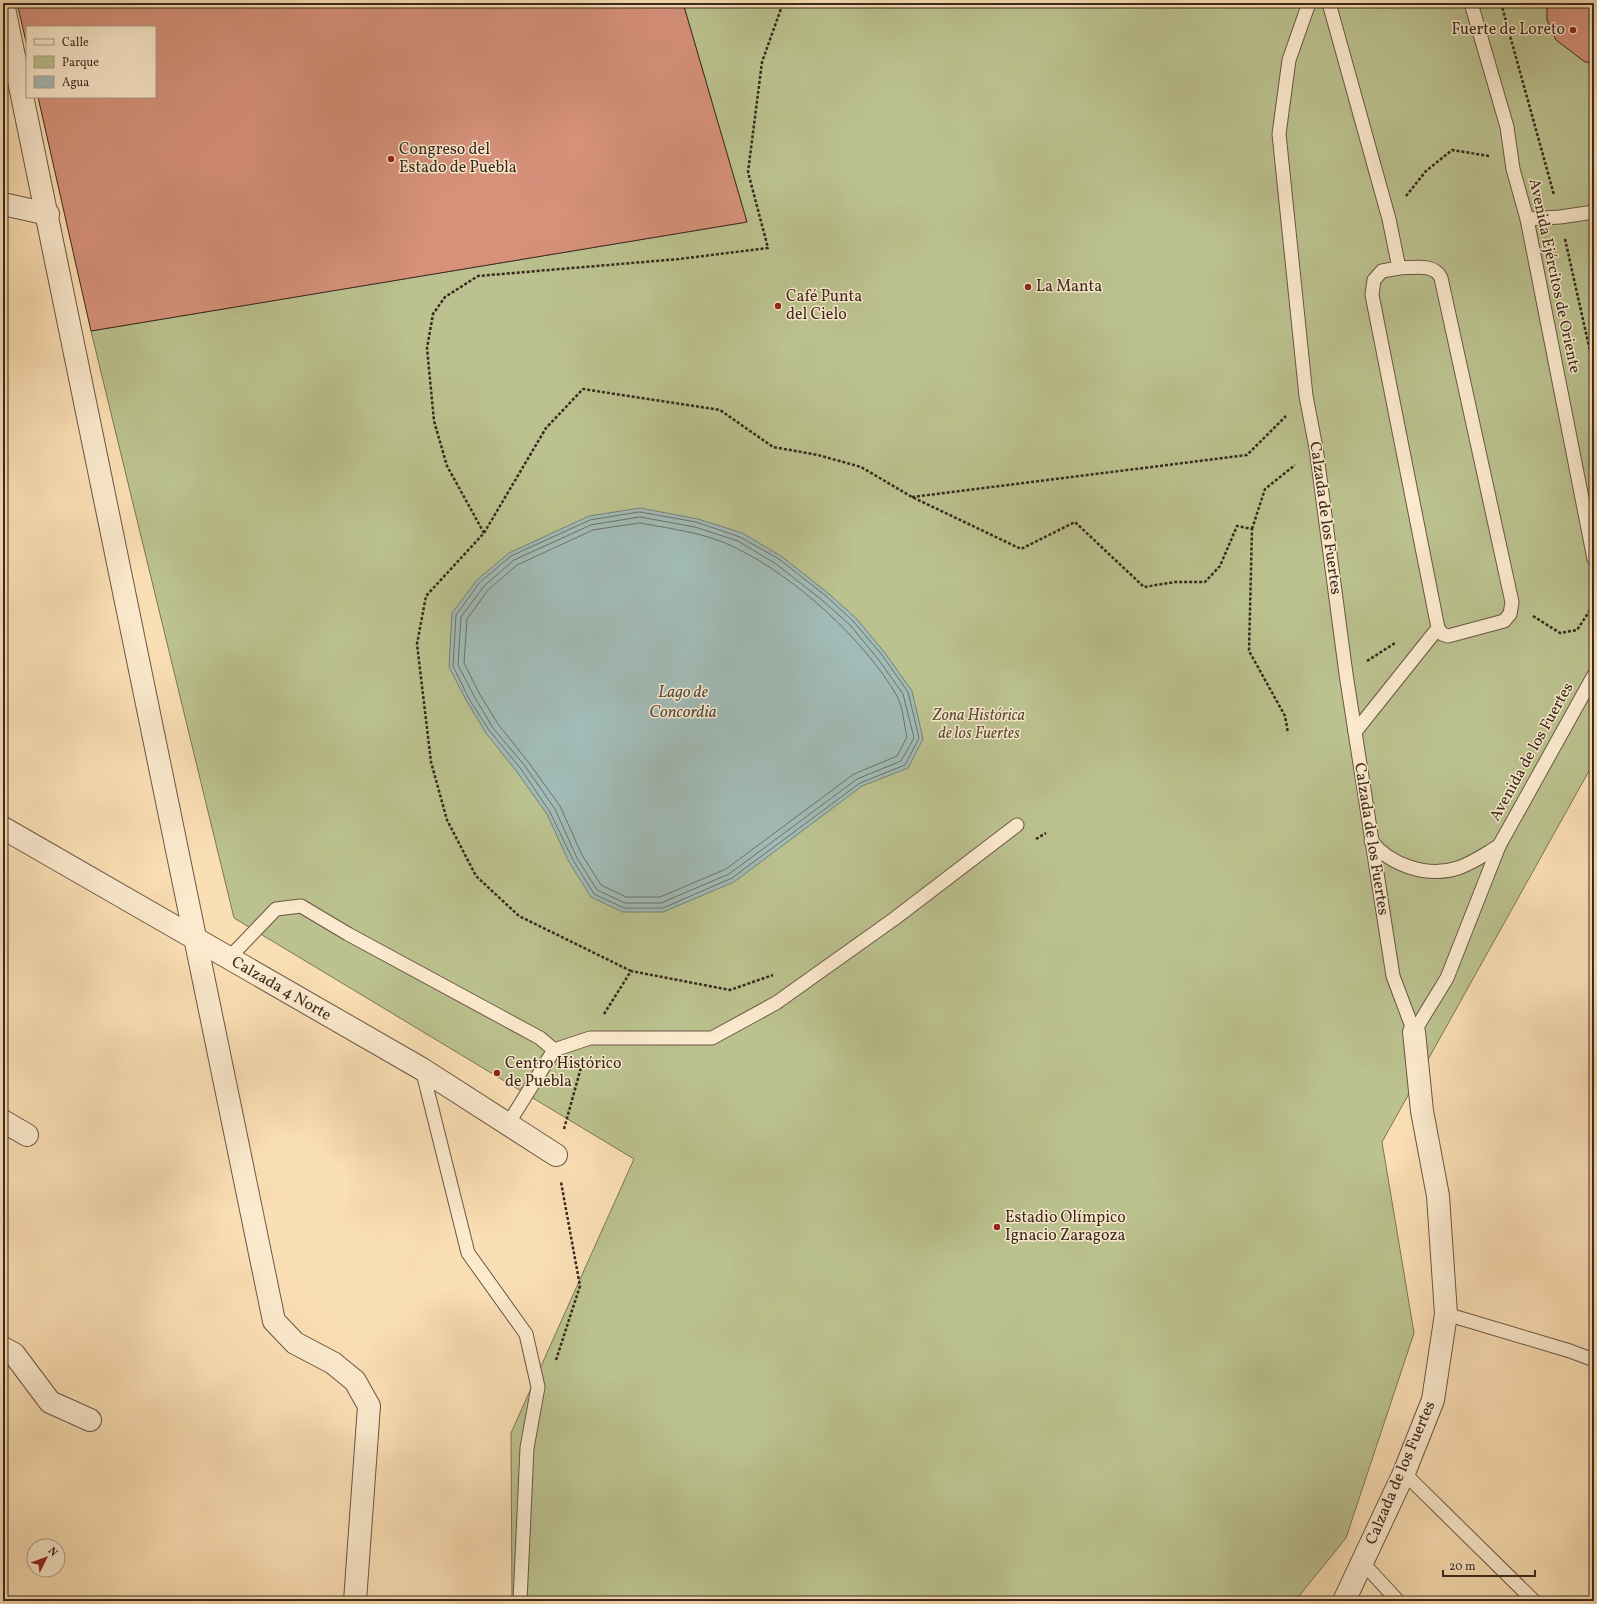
<svg xmlns="http://www.w3.org/2000/svg" width="1597" height="1604" viewBox="0 0 1597 1604" font-family="Vollkorn,serif">
  <rect width="100%" height="100%" fill="#fbdfb4"/>
  <filter id="stains"><feTurbulence type="fractalNoise" baseFrequency=".005" numOctaves="4"/><feColorMatrix values="0 0 0 0 .2 0 0 0 0 .09 0 0 0 0 .02 0 0 0 .5 -.17"/></filter>
  <radialGradient id="worn" r=".72"><stop offset=".6" stop-color="#630" stop-opacity="0"/><stop offset="1" stop-color="#630" stop-opacity=".3"/></radialGradient>
  <path fill="#bbc28f" stroke="#7a7656" d="M683,3H1594V762L1382,1142L1414,1333L1346,1538L1295,1601H512L511,1433L634,1159L234,918L91,331L747,222Z"/>
  <path fill="#a1bbb6" stroke="#778179" d="M640,508L698,519L742,533L781,556L828,593L856,618L885,653L912,691L923,739L908,768L862,786L734,882L663,912H623L591,897L569,862L547,814L517,772L486,733L466,700L449,667L452,613L477,580L509,553L589,516Z"/>
  <g fill="none" stroke-linecap="round" stroke-linejoin="round">
    <g stroke="#6d726a" stroke-width="1">
      <path d="M640,512L696,522L740,537L779,559L826,596L853,621L882,655L908,692L919,738L905,765L860,783L732,878L663,908H624L594,894L573,860L550,812L521,769L489,730L469,699L453,666L456,615L480,582L511,556L590,520Z"/>
      <path d="M640,517L695,527L738,541L776,564L822,600L850,625L878,659L903,694L914,738L901,761L857,779L729,874L661,903H625L597,890L577,858L555,809L525,766L493,728L474,696L458,665L461,617L484,586L514,560L591,525Z"/>
      <path d="M640,523C672,529 707,533 736,548C795,577 864,639 897,696C903,707 904,725 907,737L897,756L854,774L726,869L660,897H626L601,885L582,855L560,806L529,763L498,724L479,693L464,663L467,619L488,590L517,565L593,530Z"/>
    </g>
  </g>
  <g fill="#d6917b" stroke="#39291e">
    <path d="M17,3H683L747,222L91,331L38,97H155V27H27V46Z"/>
    <path d="M1547,3H1594V63L1585,62L1556,40L1547,20Z"/>
  </g>
  <g fill="none" stroke-linecap="round" stroke-linejoin="round">
    <g stroke="#6a5644" stroke-width="15">
      <g id="service">
        <path d="M1309,3L1289,60L1279,134L1306,396L1316,448L1346,674L1393,976L1414,1032"/>
        <path d="M1329,3L1389,219L1399,268"/>
        <path d="M1471,3L1507,127L1513,169L1527,219L1594,559"/>
        <path d="M1527,219L1560,217L1594,212"/>
        <path d="M1399,268C1414,268 1434,263 1441,278L1512,602L1510,614L1504,621L1448,636L1442,634L1438,628L1436,618L1372,295L1374,280L1382,271Z"/>
        <path d="M1355,732L1438,628"/>
        <path d="M1371,841C1390,865 1427,878 1458,868C1473,863 1485,854 1499,846"/>
        <path d="M228,959L276,909L301,906L348,934L540,1038L554,1050L590,1038H712L776,1003L894,919L1017,825"/>
        <path d="M1414,1032L1447,978L1499,846L1594,675"/>
        <path d="M422,1069L468,1253L526,1334L538,1387L527,1448L520,1601"/>
        <path d="M508,1124L554,1050"/>
        <path d="M1446,1314L1570,1351L1594,1360"/>
        <path d="M1404,1473L1534,1601"/>
        <path d="M1362,1562L1398,1601"/>
      </g>
    </g>
    <g stroke="#6a5644" stroke-width="24">
      <g id="minor">
        <path d="M3,3C96,442 182,882 274,1321L295,1343L333,1363L355,1381L369,1406L355,1601"/>
        <path d="M3,204L48,214"/>
        <path d="M3,828L422,1069L556,1155"/>
        <path d="M3,1121L27,1135"/>
        <path d="M3,1348L14,1354L50,1402L90,1420"/>
        <path d="M1344,1601L1404,1473L1433,1400L1446,1314L1438,1196L1422,1111L1414,1032"/>
      </g>
    </g>
    <g stroke="#39291e" stroke-width="2.5" stroke-dasharray="3 2" stroke-linecap="butt">
      <path d="M1501,3L1554,195"/>
      <path d="M1406,196L1426,171L1452,150L1489,156"/>
      <path d="M1565,239L1594,369"/>
      <path d="M912,497L1247,455L1286,416"/>
      <path d="M1252,529L1265,489L1295,465"/>
      <path d="M484,533L447,466L434,421L427,348L433,314L445,297L478,276L679,259L768,248L748,172L762,62L783,3"/>
      <path d="M1533,616L1560,633L1577,630L1594,604"/>
      <path d="M1367,661L1395,643"/>
      <path d="M1036,839L1046,833"/>
      <path d="M631,971L519,916L476,876L447,820L431,762L417,644L426,596L484,533L546,428L583,389L720,410L773,447L818,455L861,467L912,497L1021,549L1075,522L1144,587L1175,582H1205L1220,566L1237,526L1252,529L1249,651L1285,716L1288,733"/>
      <path d="M604,1014L631,971L730,990L773,975"/>
      <path d="M564,1129L582,1064"/>
      <path d="M556,1360L580,1286L561,1182"/>
    </g>
    <use href="#service" stroke="#fceace" stroke-width="13"/>
    <use href="#minor" stroke="#fceace" stroke-width="22"/>
  </g>
  <g fill="#8f2418" stroke="#fceace" stroke-width="1.5">
    <circle cx="1573" cy="30" r="4"/>
    <circle cx="391" cy="159" r="4"/>
    <circle cx="1028" cy="287" r="4"/>
    <circle cx="778" cy="306" r="4"/>
    <circle cx="497" cy="1073" r="4"/>
    <circle cx="997" cy="1227" r="4"/>
  </g>
  <g text-anchor="middle" dominant-baseline="central" stroke-width="3" stroke-linejoin="round" paint-order="stroke">
    <g font-size="16" fill="#39291e" stroke="#fceace" text-anchor="start">
      <text x="1565" y="30" text-anchor="end">Fuerte de Loreto</text>
      <text x="399" y="150">Congreso del<tspan x="399" dy="18">Estado de Puebla</tspan></text>
      <text x="1036" y="287">La Manta</text>
      <text x="786" y="297">Café Punta<tspan x="786" dy="18">del Cielo</tspan></text>
      <text x="505" y="1064">Centro Histórico<tspan x="505" dy="18">de Puebla</tspan></text>
      <text x="1005" y="1218">Estadio Olímpico<tspan x="1005" dy="18">Ignacio Zaragoza</tspan></text>
    </g>
    <g font-size="16" fill="#39291e" stroke="#fceace">
      <text transform="translate(1554 276) rotate(78)">Avenida Ejércitos de Oriente</text>
      <text transform="translate(1325 518) rotate(82)">Calzada de los Fuertes</text>
      <text transform="translate(1532 752) rotate(-61)">Avenida de los Fuertes</text>
      <text transform="translate(1371 839) rotate(81)">Calzada de los Fuertes</text>
      <text transform="translate(281 989) rotate(30)">Calzada 4 Norte</text>
      <text transform="translate(1401 1473) rotate(-67)">Calzada de los Fuertes</text>
    </g>
    <g font-size="16" font-style="italic" fill="#5a4f3a" stroke="#fceace">
      <text x="979" y="716">Zona Histórica<tspan x="979" dy="18">de los Fuertes</tspan></text>
    </g>
    <g font-size="17" font-style="italic" fill="#534e44" stroke="#fceace">
      <text x="683" y="692">Lago de<tspan x="683" dy="20">Concordia</tspan></text>
    </g>
  </g>
  <rect width="1597" height="1604" fill="none" stroke="#fbdfb4" stroke-width="16"/>
  <rect x="4" y="4" width="1589" height="1596" fill="none" stroke="#39291e" stroke-width="2"/>
  <rect x="8" y="8" width="1581" height="1588" fill="none" stroke="#39291e"/>
  <rect x="26" y="26" width="130" height="72" fill="#fceace" stroke="#ae9d88"/>
  <rect x="34" y="39" width="20" height="6" fill="#fceace" stroke="#ae9d88"/>
  <text x="62" y="46" font-size="12" fill="#39291e">Calle</text>
  <rect x="34" y="56" width="20" height="12" fill="#bbc28f" stroke="#ae9d88"/>
  <text x="62" y="66" font-size="12" fill="#39291e">Parque</text>
  <rect x="34" y="76" width="20" height="12" fill="#a1bbb6" stroke="#ae9d88"/>
  <text x="62" y="86" font-size="12" fill="#39291e">Agua</text>
  <g transform="translate(46 1558) rotate(48)"><circle r="19" fill="#fceace" stroke="#ae9d88"/>
  <path d="M0-3L7 15L0 10L-7 15Z" fill="#8f2418"/>
  <text y="-6" font-size="11" font-weight="bold" text-anchor="middle" fill="#39291e">N</text>
  </g>
  <path d="M1443 1570v6h92v-6" fill="none" stroke="#39291e" stroke-width="2"/>
  <text x="1449" y="1570" font-size="12" fill="#39291e" stroke="#fceace" stroke-width="3" paint-order="stroke">20 m</text>
  <rect width="100%" height="100%" filter="url(#stains)"/>
  <rect width="100%" height="100%" fill="url(#worn)"/>
</svg>
